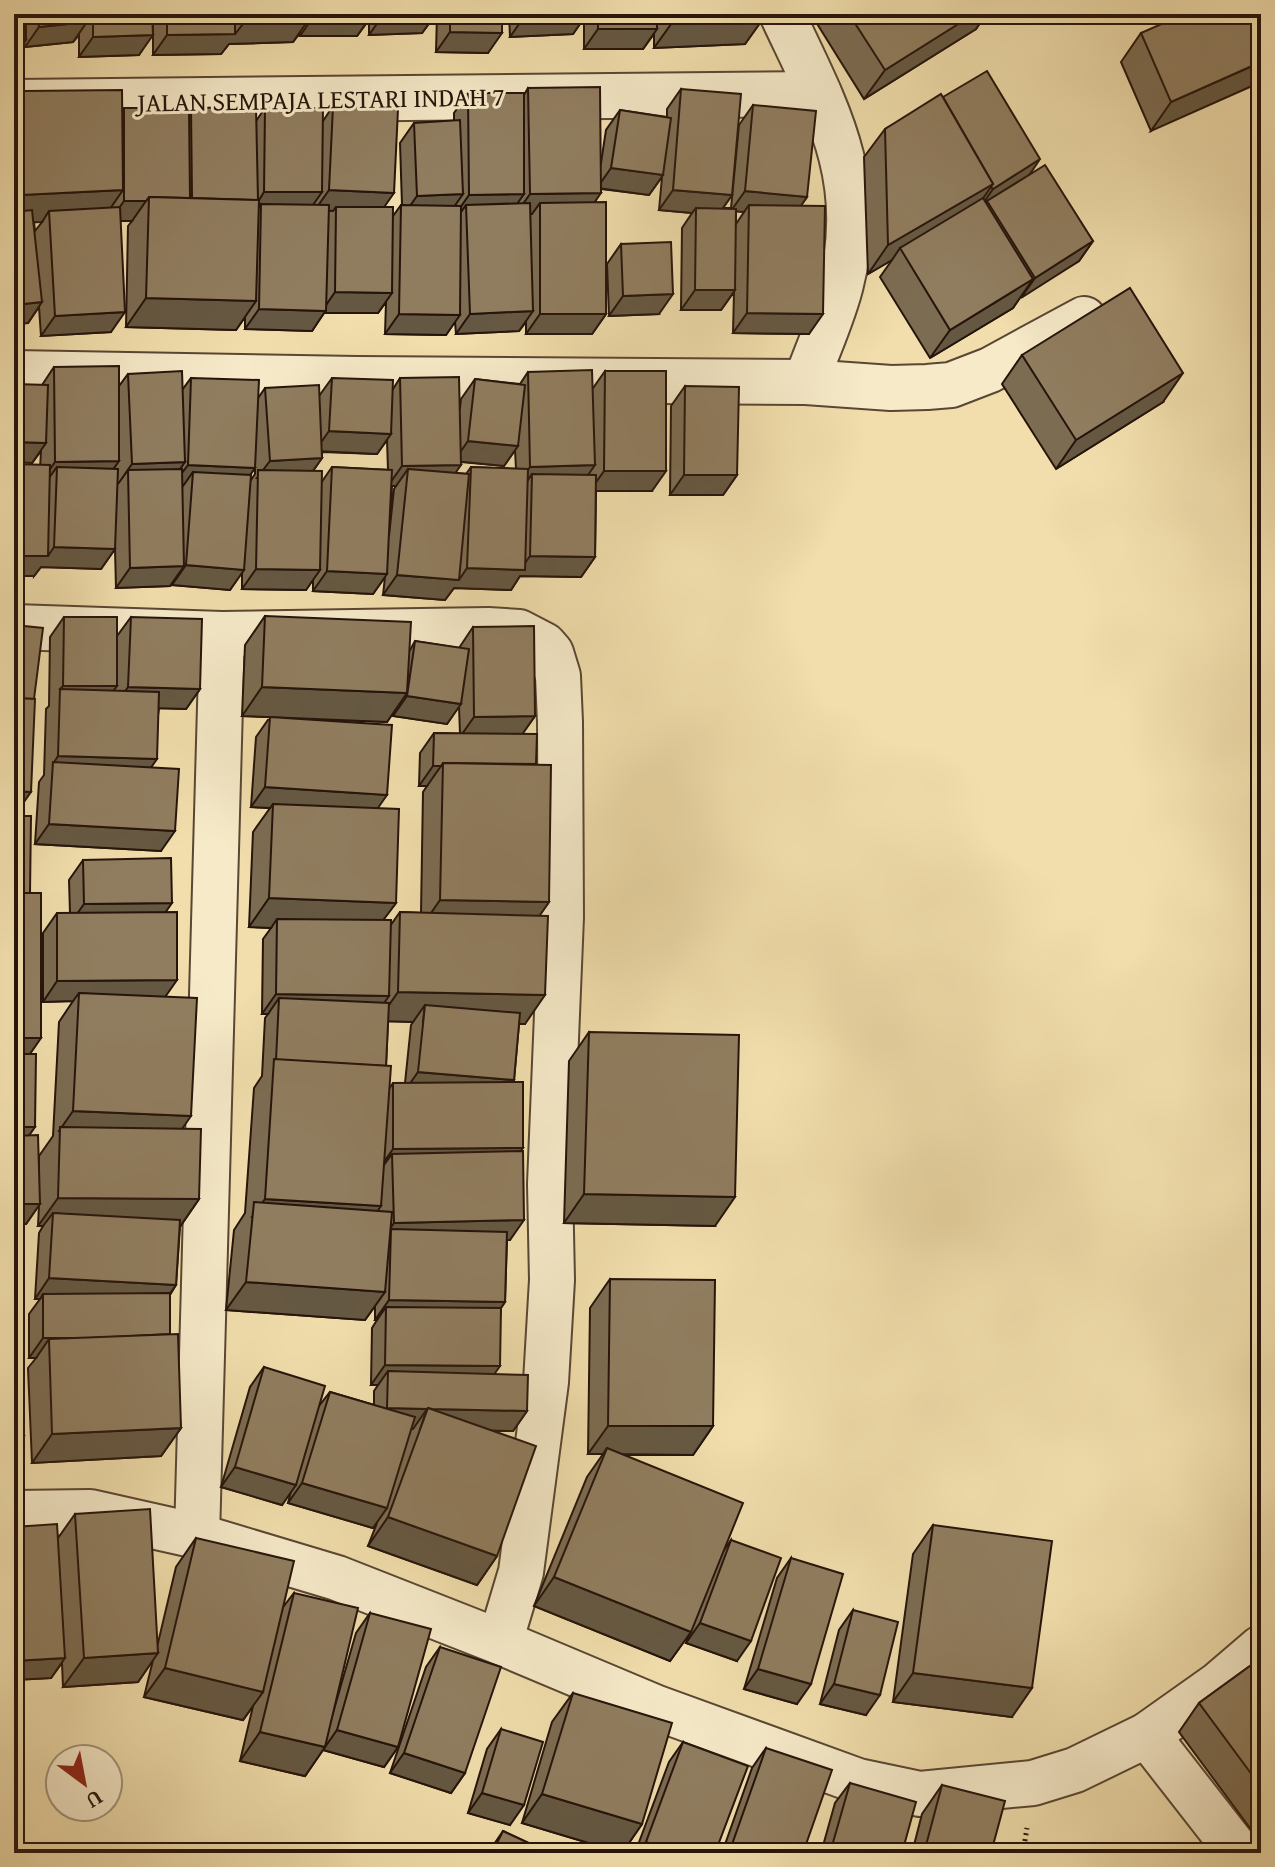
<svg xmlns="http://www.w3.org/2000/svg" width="1275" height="1867" viewBox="0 0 1275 1867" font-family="'Gentium Book Plus',serif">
  <rect width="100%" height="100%" fill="#f1deac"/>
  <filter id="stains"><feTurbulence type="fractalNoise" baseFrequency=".0025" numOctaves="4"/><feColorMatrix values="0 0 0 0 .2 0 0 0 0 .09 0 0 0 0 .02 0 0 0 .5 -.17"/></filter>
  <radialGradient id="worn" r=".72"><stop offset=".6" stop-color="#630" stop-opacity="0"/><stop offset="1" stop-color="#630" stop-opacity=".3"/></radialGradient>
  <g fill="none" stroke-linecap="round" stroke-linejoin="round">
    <g stroke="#594633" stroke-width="48">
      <g id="minor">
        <path d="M782,14C825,106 868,178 841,284C833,317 817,350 806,382"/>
        <path d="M14,102L819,94"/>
        <path d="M14,373L357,379L806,382L891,388L927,387L951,385L990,370L1084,319"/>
        <path d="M14,627L222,634L488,630L519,632L544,645L551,653L558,676L560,722L561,917L550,1184L552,1280L546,1382L521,1572L500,1642"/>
        <path d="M14,1513L90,1512L197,1536L337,1578L500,1642L657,1708L858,1781L920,1794L1033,1783L1075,1770L1147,1735L1219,1684L1261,1648"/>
        <path d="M197,1536L222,634"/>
        <path d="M1147,1735L1239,1853"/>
      </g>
    </g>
    <path stroke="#26140b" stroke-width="5" stroke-dasharray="2 4" stroke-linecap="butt" d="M1023,1853L1027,1828"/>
    <use href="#minor" stroke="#f6eac9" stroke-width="44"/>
  </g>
  <g fill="#7c6c52" stroke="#26140b" stroke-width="2" fill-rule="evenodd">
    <path d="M14,14H152L139,55L79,57V35L73,42L25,47L24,42L14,57Z"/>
    <path d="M153,14H436L422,33L369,35V20L357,36H300V33L293,42L229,44L221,54L153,55Z"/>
    <path d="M437,14H502L488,53L436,52Z"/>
    <path d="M509,14H765V16L745,44L654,48V34L643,49H584V18L573,34L510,37Z"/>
    <path d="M811,14H986L976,29L864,99Z"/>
    <path d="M1261,14L1151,131L1121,62L1141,33Z"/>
    <path d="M528,88L601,163L606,130L620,110L667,117V109L681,89L732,195L723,208H731L739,125L753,105L807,197L801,205L809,334L733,333L734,292L721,310H681L682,228L692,213L659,210L662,177L649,195L601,189L595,202L606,314L592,334H526V322L519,331L456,334L455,321L446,335L385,334L386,302L378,313H324L312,331L245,329V317L236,330L126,327L128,226L132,221H120L111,332L41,336L39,307L28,323L14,324V106L24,91L122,112L124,108L189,111L191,108L256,121L265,108L323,121L333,106L385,207L393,216L401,205H402L400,143L414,123L454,121V113L468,93L524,95ZM736,211L744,212L736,224ZM34,222H42L35,231Z"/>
    <path d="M943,97L1031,174L1093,241L1079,261L1020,297L1013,308L930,358L880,277L892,260L868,274L864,157L885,129Z"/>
    <path d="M621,244L659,314L609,316L607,264Z"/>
    <path d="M1022,355L1163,402L1056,469L1002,384Z"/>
    <path d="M54,367L119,386L128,374L182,390L191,378L258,398L265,388L319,396L332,378L393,389L400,378L460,408L461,399L475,379L520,384L528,372L593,388L605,371L652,491H596L595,557L581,577L520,576L511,590L454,588L445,600L383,595L385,577L373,594L313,591V579L306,590L242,589V572L230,590L172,585V584L170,586L116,588L115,549L101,569L41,567L34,576L41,451L32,463L42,385ZM387,440L388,470L332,467L321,483L313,471L322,458V452L377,454ZM515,450L516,469L471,467L466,474L455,473L461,462L504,466ZM255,468V474L251,480L250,475ZM392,486H396L394,489L389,536Z"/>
    <path d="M685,386L737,475L723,495H670L671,406Z"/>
    <path d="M265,616L410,650L415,641L459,648L473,627L535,716L522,734L536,764L549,902L539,916L525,1024H519L514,1080L513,1083L521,1151L510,1240H507L505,1302L501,1308L494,1374L527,1411L513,1431H492L497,1556L477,1585L368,1546L377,1523L373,1528L288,1503L291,1491L282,1505L221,1487L250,1387L264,1367L318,1407L330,1392L374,1405V1391L378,1385H371L372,1328L377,1320H375V1306L365,1320L226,1310L234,1230L245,1213L254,1088L262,1076L265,1018L268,1014H262L263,939L271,928L249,927L253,832L270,808L251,807L256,737L270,717L378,808L396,903L383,920L390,926L400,912L421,913L423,792L427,786H419L420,753L434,733L460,734L459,706L447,724L393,716V713L387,722L242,716L245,645ZM388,1021L413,1022L411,1025L405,1083H393L389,1089L386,1066Z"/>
    <path d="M64,617L117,636L131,617L200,689L186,709L159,708L151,768L161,851L35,844L39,782L44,775L46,709L49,706L50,637Z"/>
    <path d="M14,816L30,893L28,1136L39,1176V1156L53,1136L59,1022L73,1001L43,1002V933L57,913H70L69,880L83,860L165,912L166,996L183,1129L199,1199L180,1227L176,1285L170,1295V1334L181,1428L161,1456L32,1463L28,1368L36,1358H29V1314L40,1299H35L39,1233L43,1226H38L39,1205L26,1224H23L16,1280Z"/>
    <path d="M589,1032L715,1226L564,1223L569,1061Z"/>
    <path d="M610,1279L713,1426L693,1455H622L724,1550L731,1540L737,1661L686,1643L690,1633L670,1661L534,1606L587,1477L603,1454H588L590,1308Z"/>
    <path d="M75,1514L158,1643L176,1567L196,1538L283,1607L294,1593L331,1720L356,1633L370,1613L398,1747L384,1767L323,1750L305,1776L240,1761L253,1706L243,1720L144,1697L153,1660L138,1682L63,1687L62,1663L51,1678L14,1680V1527L58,1538Z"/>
    <path d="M933,1525L1012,1717L893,1702L913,1554Z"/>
    <path d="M791,1558L797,1704L744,1689L777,1578Z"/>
    <path d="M853,1610L866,1715L820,1704L839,1630Z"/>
    <path d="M440,1647L465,1773L451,1793L390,1773L426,1667Z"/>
    <path d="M1261,1658V1843L1179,1732L1199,1703Z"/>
    <path d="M573,1693L642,1824L622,1853L522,1823L552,1722Z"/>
    <path d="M501,1729L510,1825L468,1813L487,1749Z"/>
    <path d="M683,1742L715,1853H635L669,1762Z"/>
    <path d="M766,1748L803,1853H722L752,1768Z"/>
    <path d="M850,1783L902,1853H821L835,1803Z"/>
    <path d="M942,1785L991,1853H912L922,1814Z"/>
    <path d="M503,1831L550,1853H488Z"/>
  </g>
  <g fill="#655842" stroke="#26140b" stroke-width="2">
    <path d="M436,14L422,33L369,35L383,15Z"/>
    <path d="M587,14L573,34L510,37L524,17Z"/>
    <path d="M974,14H986L976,29L864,99L885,70Z"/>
    <path d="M314,16H371L357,36H300Z"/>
    <path d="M765,16L745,44L654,48L674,20Z"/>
    <path d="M87,22L73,42L25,47L39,27Z"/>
    <path d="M307,22L293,42L229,44L221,54L153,55L167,35L235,34L243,24Z"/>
    <path d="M598,29H657L643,49H584Z"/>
    <path d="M450,32L502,33L488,53L436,52Z"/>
    <path d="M153,35L139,55L79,57L93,37Z"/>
    <path d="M26,40L14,57V41Z"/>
    <path d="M1261,62V82L1151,131L1171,102Z"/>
    <path d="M1040,159L1026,180L987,201L984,205L979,209L993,189Z"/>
    <path d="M611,168L663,175L649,195L597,188Z"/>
    <path d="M993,184L973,213L900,248L892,260L868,274L888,245Z"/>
    <path d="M123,190L103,219L49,211L42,222L14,223V206L21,195Z"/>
    <path d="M329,190L394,193L380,213L336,207L333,211L315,210Z"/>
    <path d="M673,190L732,195L718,215L696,208L692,213L659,210Z"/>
    <path d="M745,191L807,197L793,217L749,205L744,212L731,211Z"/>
    <path d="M264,192H322L308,212L261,204L255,212L258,202Z"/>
    <path d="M601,193L587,213L540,203L532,214H516L530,194Z"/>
    <path d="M463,194L449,214L403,216L417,196Z"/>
    <path d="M524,194L510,214L466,205L459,215H455L469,195Z"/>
    <path d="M124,201H146L132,221H110Z"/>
    <path d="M1093,241L1079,261L1021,298L1035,278Z"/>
    <path d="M1033,279L1013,308L930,358L950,330Z"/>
    <path d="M695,290H735L721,310H681Z"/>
    <path d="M335,292L392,293L378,313H324L312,331L245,329L259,309L322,311Z"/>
    <path d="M673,294L659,314L609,316L623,296Z"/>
    <path d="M146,298L256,301L236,330L126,327Z"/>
    <path d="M42,302L28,323L14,324V305Z"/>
    <path d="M533,311L519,331L456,334L470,314Z"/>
    <path d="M125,312L111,332L41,336L55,316Z"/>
    <path d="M747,313L823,314L809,334L733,333Z"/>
    <path d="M399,314L460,315L446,335L385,334Z"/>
    <path d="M540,314H606L592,334H526Z"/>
    <path d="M1183,373L1163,402L1056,469L1076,440Z"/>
    <path d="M329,431L391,434L377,454L315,451Z"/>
    <path d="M468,441L518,446L504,466L454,461Z"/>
    <path d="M14,442L46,443L32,463L14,462Z"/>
    <path d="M322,458L308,478H257L270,461Z"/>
    <path d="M119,461L105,481L57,467L46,482H41L55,462Z"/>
    <path d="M185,462L171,482L128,470L118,484L132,464Z"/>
    <path d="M188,465L255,468L241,488L193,472L183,486L173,485Z"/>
    <path d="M461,465L447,485L408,469L396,486H388L402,466Z"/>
    <path d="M595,465L581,485L532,474L524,486L516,487L530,467Z"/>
    <path d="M604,471H666L652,491H590Z"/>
    <path d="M684,475H737L723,495H670Z"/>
    <path d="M54,547L115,549L101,569L41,567L34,576H14V556H48Z"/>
    <path d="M530,556L595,557L581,577L520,576L511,590L454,588L445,600L383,595L397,575L459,580L467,568L520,570Z"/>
    <path d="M186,565L244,570L230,590L172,585Z"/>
    <path d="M184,566L170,586L116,588L130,568Z"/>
    <path d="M256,569L320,570L306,590L242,589Z"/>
    <path d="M327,571L387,574L373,594L313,591Z"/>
    <path d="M63,686H117L102,706L60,689Z"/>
    <path d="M128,687L200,689L186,709L114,707Z"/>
    <path d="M262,687L407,693L387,722L242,716Z"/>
    <path d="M407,696L461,704L447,724L393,716Z"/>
    <path d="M535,716L521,736L460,737L474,717Z"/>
    <path d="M58,756L157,759L143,779L53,764Z"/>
    <path d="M433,766H441L427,786H419Z"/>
    <path d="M265,787L387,795L373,815L273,804L270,808L251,807Z"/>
    <path d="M14,791L31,792L14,816Z"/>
    <path d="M49,824L175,831L161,851L35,844Z"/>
    <path d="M269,898L396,903L375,931L277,919L271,928L249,927Z"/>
    <path d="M440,900L549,902L529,931L420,929Z"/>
    <path d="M172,903L158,923L70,924L84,904Z"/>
    <path d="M177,980L163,1000L79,993L73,1001L43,1002L57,981Z"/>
    <path d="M398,992L545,995L525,1024L423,1022L425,1005L413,1022L378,1021Z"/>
    <path d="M276,994L389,996L375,1016L279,998L268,1014H262Z"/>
    <path d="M14,1038H41L21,1067H14Z"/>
    <path d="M418,1072L514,1080L500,1100L404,1092Z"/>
    <path d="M73,1111L191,1116L171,1145L59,1131Z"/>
    <path d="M14,1127H35L21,1147H14Z"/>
    <path d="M523,1148L509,1168L392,1154L381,1169H379L393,1149Z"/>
    <path d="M584,1194L735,1197L715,1226L564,1223Z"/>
    <path d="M58,1198L199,1199L179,1228L53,1213L43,1226H38Z"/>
    <path d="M265,1199L381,1206L361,1235L252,1217Z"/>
    <path d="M14,1204H40L26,1224H14Z"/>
    <path d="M524,1220L510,1240L390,1243L391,1229L380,1243L394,1223Z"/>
    <path d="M14,1273H21L14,1283Z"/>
    <path d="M49,1278L176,1285L162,1305L43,1294L40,1299H35Z"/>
    <path d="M246,1282L385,1292L365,1320L226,1310Z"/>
    <path d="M389,1300L505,1302L491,1322L386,1307L377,1320H375Z"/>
    <path d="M170,1337L49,1339L36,1358H29L43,1338Z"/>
    <path d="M385,1365L500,1366L486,1386L388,1371L378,1385H371Z"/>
    <path d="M387,1408L427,1409L413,1429L373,1428Z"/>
    <path d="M427,1409L527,1411L513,1431L420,1429Z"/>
    <path d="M608,1426H713L693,1455L604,1454L607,1448L603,1454H588Z"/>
    <path d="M181,1428L161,1456L32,1463L52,1434Z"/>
    <path d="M14,1436H24L14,1451Z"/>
    <path d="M235,1467L296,1485L282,1505L221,1487Z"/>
    <path d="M302,1483L387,1508L373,1528L288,1503Z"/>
    <path d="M388,1517L497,1556L477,1585L368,1546Z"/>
    <path d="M554,1577L691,1632L670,1661L534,1606Z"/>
    <path d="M700,1623L751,1641L737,1661L686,1643Z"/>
    <path d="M158,1653L138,1682L63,1687L84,1658Z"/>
    <path d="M65,1658L51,1678L14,1680V1661Z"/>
    <path d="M165,1668L263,1692L243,1720L144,1697Z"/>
    <path d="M758,1669L811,1684L797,1704L744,1689Z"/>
    <path d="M913,1673L1032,1688L1012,1717L893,1702Z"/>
    <path d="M834,1684L880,1695L866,1715L820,1704Z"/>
    <path d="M337,1730L398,1747L384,1767L323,1750Z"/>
    <path d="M260,1732L325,1747L305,1776L240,1761Z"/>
    <path d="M404,1753L465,1773L451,1793L390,1773Z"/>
    <path d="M482,1793L524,1805L510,1825L468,1813Z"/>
    <path d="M542,1794L642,1824L622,1853L522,1823Z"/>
    <path d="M646,1842L676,1853H638Z"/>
  </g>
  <g fill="#907d5f" stroke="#26140b" stroke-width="2">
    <path d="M14,14H26V40L14,41Z"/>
    <path d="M37,14H87V22L39,27Z"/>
    <path d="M93,14H152L153,35L93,37Z"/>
    <path d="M167,14H235V34L167,35Z"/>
    <path d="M243,14H307V22L243,24Z"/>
    <rect x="314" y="14" width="57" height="2"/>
    <path d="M450,14H502V33L450,32Z"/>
    <path d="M524,14H587L524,17Z"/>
    <rect x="598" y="14" width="59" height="15"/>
    <path d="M674,14H765V16L674,20Z"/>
    <path d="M849,14H974L885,70Z"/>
    <path d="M1184,14H1261V62L1171,102L1141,33Z"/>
    <path d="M987,71L1040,159L993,189L991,187L993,184L943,97Z"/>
    <path d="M600,87L601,193L530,194L528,88Z"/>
    <path d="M681,89L741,94L732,195L673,190Z"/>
    <path d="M122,90L123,190L21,195L24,91Z"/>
    <path d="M468,93H524V194L469,195Z"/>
    <path d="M941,94L993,184L888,245L885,129Z"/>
    <path d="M753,105L816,111L807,197L745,191Z"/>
    <path d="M333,106L398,109L394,193L329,190Z"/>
    <path d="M256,107L258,200L192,198L191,108Z"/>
    <path d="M124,108H189L190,198L149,197L146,201H124Z"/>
    <path d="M265,108H323L322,192H264Z"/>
    <path d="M620,110L671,118L663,175L611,168Z"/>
    <path d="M460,120L463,194L417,196L414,123Z"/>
    <path d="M1045,165L1093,241L1035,278L987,201Z"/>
    <path d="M149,197L259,200L256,301L146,298Z"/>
    <path d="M983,198L1033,279L950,330L900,248Z"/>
    <path d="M606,202V314H540V203Z"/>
    <path d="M530,203L533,311L470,314L466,205Z"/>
    <path d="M261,204L329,205L326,311L259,309Z"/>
    <path d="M401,205L461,206L460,315L399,314Z"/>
    <path d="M749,205L825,206L823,314L747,313Z"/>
    <path d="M120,207L125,312L55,316L49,211Z"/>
    <path d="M336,207H393L392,293L335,292Z"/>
    <path d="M696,208L736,209L735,290H695Z"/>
    <path d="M32,210L42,302L14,305V212Z"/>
    <path d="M671,242L673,294L623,296L621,244Z"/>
    <path d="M1130,288L1183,373L1076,440L1022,355Z"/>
    <path d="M119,366V461L55,462L54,367Z"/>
    <path d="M592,370L595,465L530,467L528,372Z"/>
    <path d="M182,371L185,462L132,464L128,374Z"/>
    <path d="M605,371H666V471H604Z"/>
    <path d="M459,377L461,465L402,466L400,378Z"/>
    <path d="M191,378L259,380L255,468L188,465Z"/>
    <path d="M332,378L393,380L391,434L329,431Z"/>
    <path d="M475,379L525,385L518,446L468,441Z"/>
    <path d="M14,384L48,385L46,443L14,442Z"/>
    <path d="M319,385L322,458L270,461L265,388Z"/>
    <path d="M685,386L739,387L737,475H684Z"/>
    <path d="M14,464L50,465L48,556H14Z"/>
    <path d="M57,467L118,469L115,549L54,547Z"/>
    <path d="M332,467L392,470L387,574L327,571Z"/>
    <path d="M471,467L528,469L525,570L467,568Z"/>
    <path d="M182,469L184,566L130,568L128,470Z"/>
    <path d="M408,469L469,474L459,580L397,575Z"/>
    <path d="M258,470L322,471L320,570L256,569Z"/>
    <path d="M193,472L251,475L244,570L186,565Z"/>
    <path d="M532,474L596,475L595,557L530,556Z"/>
    <path d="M265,616L411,622L407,693L262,687Z"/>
    <path d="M64,617H117V686H63Z"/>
    <path d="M131,617L202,619L200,689L128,687Z"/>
    <path d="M14,625L43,628L34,699L14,698Z"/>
    <path d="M534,626L535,716L474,717L473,627Z"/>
    <path d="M415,641L469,649L461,704L407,696Z"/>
    <path d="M60,689L159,692L157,759L58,756Z"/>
    <path d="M14,698L35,699L31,792L14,791Z"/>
    <path d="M270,717L392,725L387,795L265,787Z"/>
    <path d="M434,733L537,734L536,764L443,763L441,766H433Z"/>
    <path d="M53,762L179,769L175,831L49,824Z"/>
    <path d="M443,763L551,765L549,902L440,900Z"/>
    <path d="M273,804L399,809L396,903L269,898Z"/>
    <path d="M14,816H31L30,893H14Z"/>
    <path d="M171,858L172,903L84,904L83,860Z"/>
    <rect x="14" y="893" width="27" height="145"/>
    <path d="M177,912V980L57,981V913Z"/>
    <path d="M400,912L548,916L545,995L398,992Z"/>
    <path d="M277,919L391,920L389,996L276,994Z"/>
    <path d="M79,993L197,998L191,1116L73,1111Z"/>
    <path d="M279,998L389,1003L386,1066L276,1060Z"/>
    <path d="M425,1005L520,1013L514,1080L418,1072Z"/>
    <path d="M589,1032L739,1035L735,1197L584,1194Z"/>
    <path d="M14,1054H36L35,1127H14Z"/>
    <path d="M274,1059L391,1066L381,1206L265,1199Z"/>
    <path d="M523,1082V1148L393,1149V1083Z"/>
    <path d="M60,1127L201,1129L199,1199L58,1198Z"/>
    <path d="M38,1135L40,1204H14V1136Z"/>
    <path d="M523,1151L524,1220L394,1223L392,1154Z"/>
    <path d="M254,1202L392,1212L385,1292L246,1282Z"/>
    <path d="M53,1213L180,1220L176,1285L49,1278Z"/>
    <path d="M14,1215L23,1216L21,1273H14Z"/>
    <path d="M391,1229L507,1232L505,1302L389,1300Z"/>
    <rect x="14" y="1279" width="2" height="60"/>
    <path d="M610,1279L715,1280L713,1426H608Z"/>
    <path d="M170,1293V1334L92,1338H43V1294Z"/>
    <path d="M386,1307L501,1308L500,1366L385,1365Z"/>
    <path d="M178,1334L181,1428L52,1434L49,1339Z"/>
    <path d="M14,1339H23L24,1436H14Z"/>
    <path d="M264,1367L325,1386L296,1485L235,1467Z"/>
    <path d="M388,1371L528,1375L527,1411L432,1409L428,1408L427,1409L387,1408Z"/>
    <path d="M330,1392L415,1417L387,1508L302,1483Z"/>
    <path d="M428,1408L536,1446L497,1556L388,1517Z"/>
    <path d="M607,1448L743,1503L691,1632L554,1577Z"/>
    <path d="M150,1509L158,1653L84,1658L75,1514Z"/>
    <path d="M57,1524L65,1658L14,1661V1527Z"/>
    <path d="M933,1525L1052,1541L1032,1688L913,1673Z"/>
    <path d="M196,1538L294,1561L263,1692L165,1668Z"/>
    <path d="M731,1540L781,1558L751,1641L700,1623Z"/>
    <path d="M791,1558L843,1574L811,1684L758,1669Z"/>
    <path d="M294,1593L358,1608L325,1747L260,1732Z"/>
    <path d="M853,1610L898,1622L880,1695L834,1684Z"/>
    <path d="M370,1613L431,1629L398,1747L337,1730Z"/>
    <path d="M440,1647L501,1667L465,1773L404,1753Z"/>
    <path d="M1261,1658V1787L1199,1703Z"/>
    <path d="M573,1693L672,1723L642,1824L542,1794Z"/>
    <path d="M501,1729L543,1742L524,1805L482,1793Z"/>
    <path d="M683,1742L748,1766L715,1853H676L646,1842Z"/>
    <path d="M766,1748L832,1770L803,1853H729Z"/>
    <path d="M850,1783L916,1802L902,1853H830Z"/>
    <path d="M942,1785L1005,1801L991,1853H924Z"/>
    <path d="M503,1831L550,1853H492Z"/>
  </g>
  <g text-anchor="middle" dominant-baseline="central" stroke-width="6" stroke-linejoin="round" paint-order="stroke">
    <g font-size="26" fill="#26140b" stroke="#f6eac9">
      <text transform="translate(321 99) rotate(-1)">JALAN SEMPAJA LESTARI INDAH 7</text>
    </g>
  </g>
  <rect width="1275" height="1867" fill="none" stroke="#f1deac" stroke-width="48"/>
  <rect x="16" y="16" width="1243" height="1835" fill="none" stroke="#26140b" stroke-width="4"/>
  <rect x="24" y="24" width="1227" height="1819" fill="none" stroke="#26140b" stroke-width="2"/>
  <g transform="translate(84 1783) rotate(148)"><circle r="38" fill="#f6eac9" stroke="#a3947d" stroke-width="2"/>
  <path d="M0-6L14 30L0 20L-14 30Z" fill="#8f2418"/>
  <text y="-12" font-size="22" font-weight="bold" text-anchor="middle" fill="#26140b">U</text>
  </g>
  <rect width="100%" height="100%" filter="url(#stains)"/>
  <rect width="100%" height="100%" fill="url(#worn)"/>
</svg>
